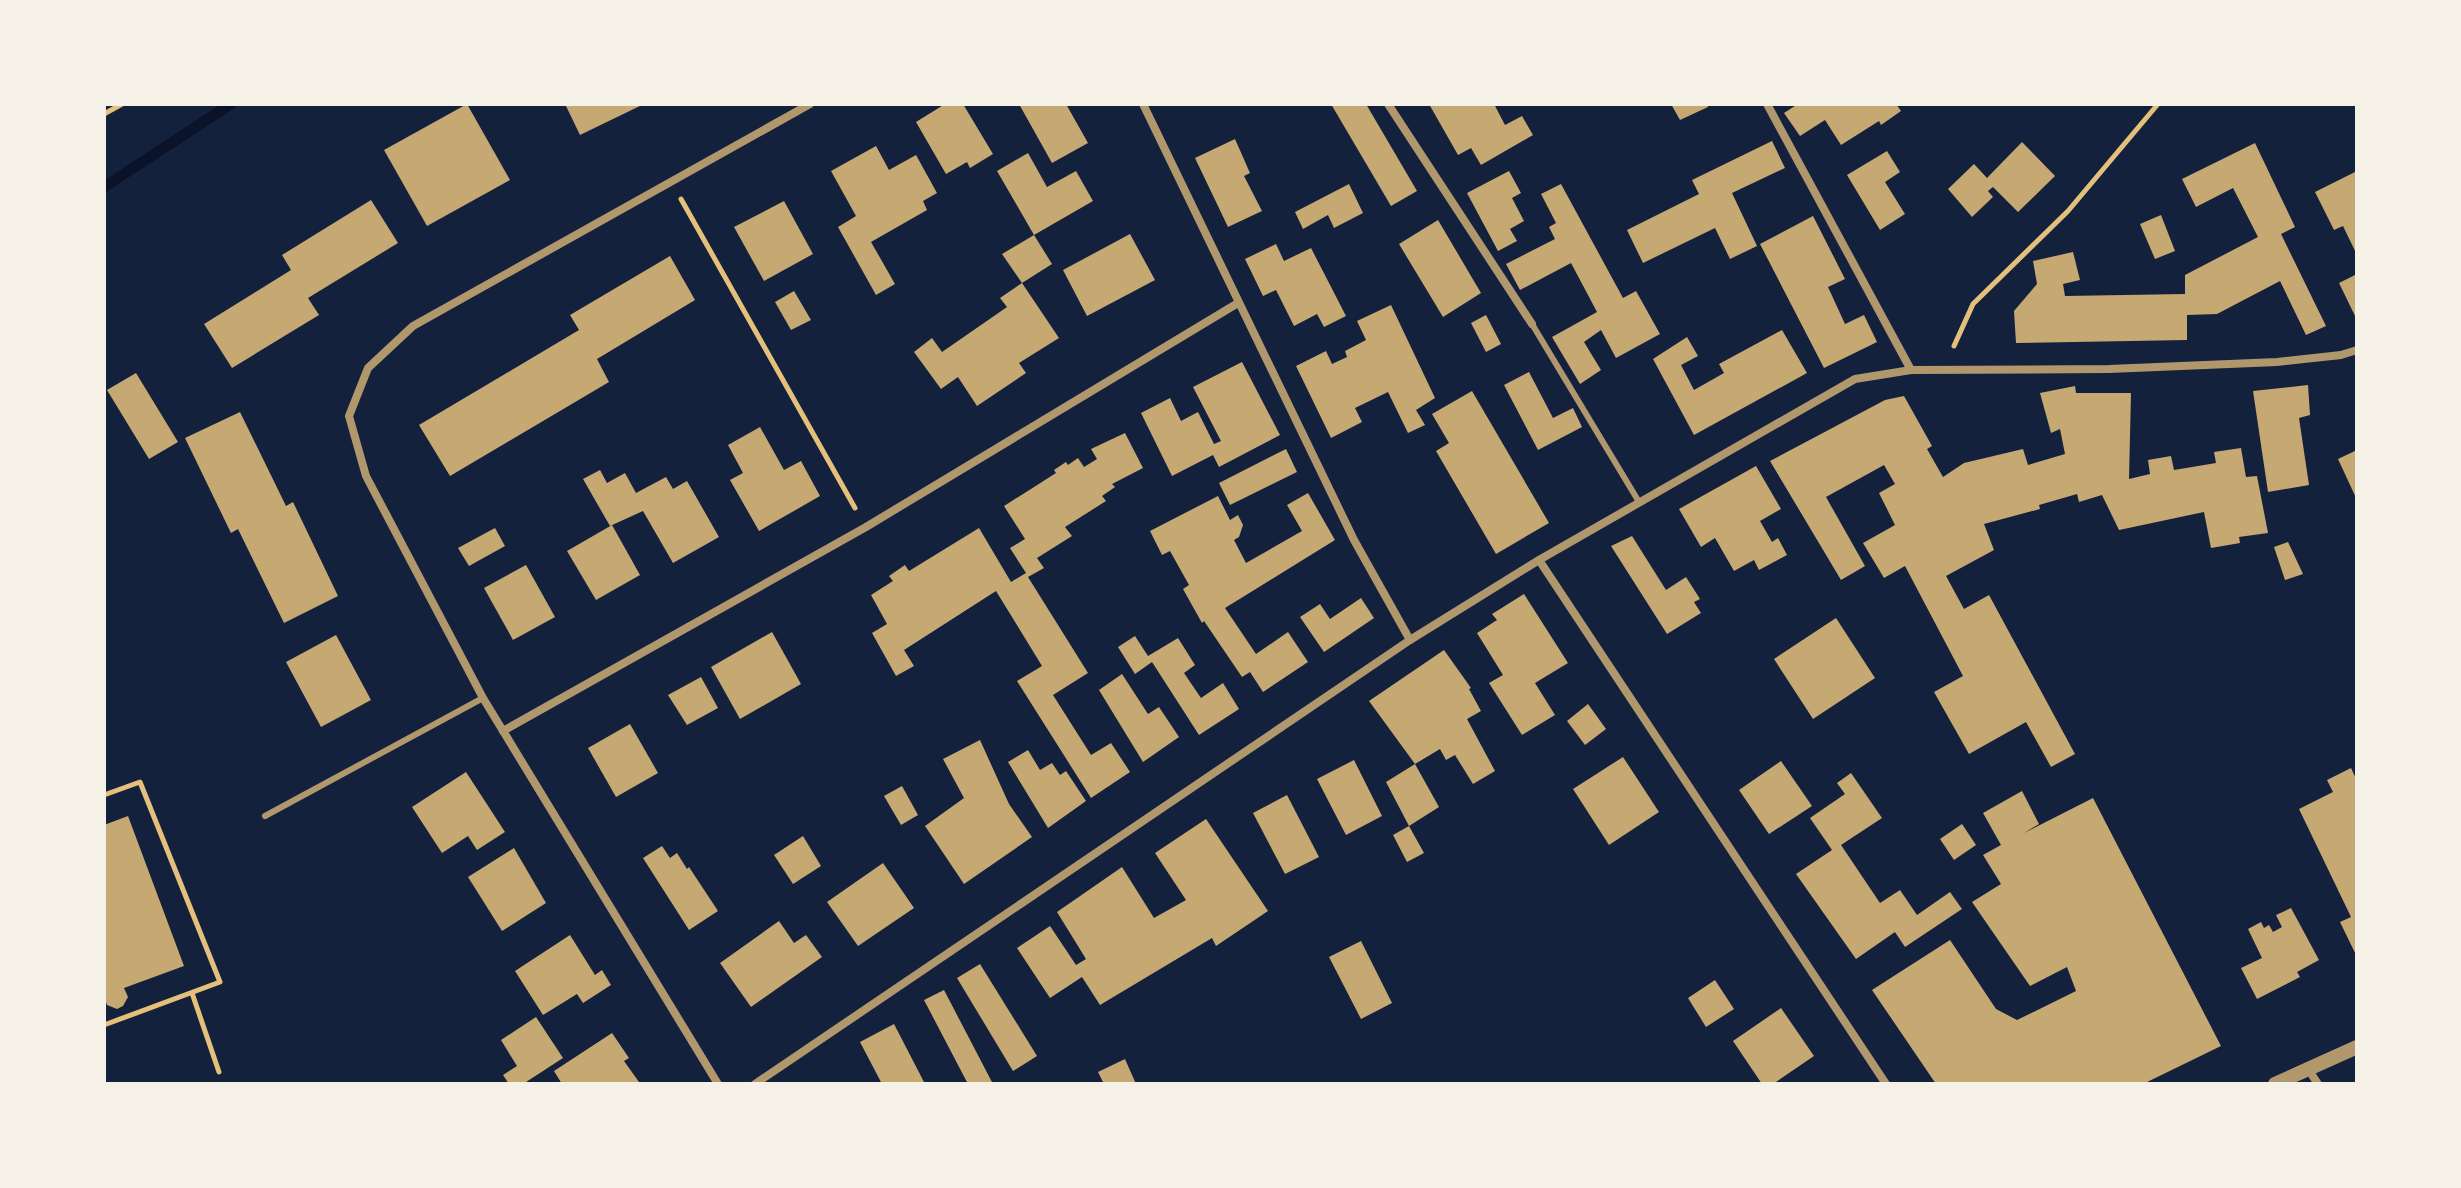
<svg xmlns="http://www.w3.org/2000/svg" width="2461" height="1188" viewBox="0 0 2461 1188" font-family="Helvetica,sans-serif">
  <rect width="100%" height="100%" fill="#14213d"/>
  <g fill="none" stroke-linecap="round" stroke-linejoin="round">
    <path stroke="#0b132b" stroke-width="11" d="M104,187L231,104"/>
  </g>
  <g fill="#c6a872">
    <path d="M467,104L510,180L427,226L384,150Z"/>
    <path d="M565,104H644L580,135Z"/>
    <path d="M945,104H963L993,154L970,168L967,162L946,174L916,122Z"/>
    <path d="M1019,104H1066L1088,143L1052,163Z"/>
    <path d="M1331,104H1366L1417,191L1391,206Z"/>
    <path d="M1429,104H1494L1505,125L1522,116L1533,135L1481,165L1471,148L1458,155Z"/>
    <path d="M1671,104H1707L1708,107L1680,120Z"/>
    <path d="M1798,104H1896L1901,111L1881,125L1879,121L1841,145L1825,120L1800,136L1784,113Z"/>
    <path d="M1235,139L1250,173L1244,176L1262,211L1228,227L1195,158Z"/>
    <path d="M1772,141L1785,168L1732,193L1757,246L1730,259L1715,228L1643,263L1627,230L1699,194L1692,180Z"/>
    <path d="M2022,142L2055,176L2018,212L1993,187L1988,191L1993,197L1972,217L1948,189L1974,164L1987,178Z"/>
    <path d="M2255,143L2295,227L2281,234L2326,326L2306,335L2280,281L2217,314L2187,315V340L2016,343L2014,311L2037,284L2033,261L2073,252L2080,280L2063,284L2065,296L2185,294V275L2258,237L2233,188L2196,207L2182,179Z"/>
    <path d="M876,146L889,170L916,155L937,193L923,201L927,210L871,242L895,284L876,295L838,227L856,216L831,171Z"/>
    <path d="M1887,151L1900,172L1885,182L1905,214L1880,230L1847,175Z"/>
    <path d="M1028,153L1047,187L1076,171L1093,201L1034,235L997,171Z"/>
    <path d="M1509,171L1521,193L1512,198L1524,221L1510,229L1517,241L1498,251L1467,193Z"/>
    <path d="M2357,171V255L2343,226L2334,230L2315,192Z"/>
    <path d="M1349,184L1363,213L1334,228L1328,215L1303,229L1295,212Z"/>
    <path d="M1561,184L1623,298L1636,291L1660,334L1616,358L1601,330L1584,342L1601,370L1580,384L1552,337L1597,312L1571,263L1520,290L1506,264L1555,239L1549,227L1556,223L1541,194Z"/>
    <path d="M371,200L398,243L308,298L319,315L232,368L204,324L291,270L282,255Z"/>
    <path d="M784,201L813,254L764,281L734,227Z"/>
    <path d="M2161,215L2175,251L2155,259L2140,224Z"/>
    <path d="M1813,216L1845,279L1828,287L1845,324L1864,315L1877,342L1824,368L1760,244Z"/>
    <path d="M1438,220L1481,293L1443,317L1399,244Z"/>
    <path d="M1130,234L1155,280L1087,316L1063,270Z"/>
    <path d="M1034,235L1052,264L1022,283L1002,254Z"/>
    <path d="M1276,244L1284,261L1311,248L1346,316L1324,327L1317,314L1294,326L1276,290L1263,296L1245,259Z"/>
    <path d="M670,256L695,300L597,359L609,382L450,476L419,425L579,330L570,315Z"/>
    <path d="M2357,274V320L2339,283Z"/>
    <path d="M1022,283L1059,338L1019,363L1026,373L977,406L958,377L941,389L914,352L932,338L942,352L1007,307L1000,298Z"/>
    <path d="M794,291L811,320L791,330L775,302Z"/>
    <path d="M1391,305L1435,398L1416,410L1425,425L1408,433L1388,392L1355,408L1362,422L1331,438L1296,366L1326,351L1332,364L1347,357L1345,351L1366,340L1357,321Z"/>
    <path d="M1486,315L1501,344L1486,352L1471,323Z"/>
    <path d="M1782,330L1807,373L1694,435L1653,359L1687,337L1698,356L1681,365L1694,390L1724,373L1719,364Z"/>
    <path d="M1242,362L1280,435L1219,467L1213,455L1172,476L1141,413L1170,398L1181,421L1198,412L1214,444L1221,441L1193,387Z"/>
    <path d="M1529,372L1553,418L1573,408L1582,427L1538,450L1504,385Z"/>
    <path d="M136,373L178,442L149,459L107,390Z"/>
    <path d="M2308,385L2310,415L2299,418L2309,485L2268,492L2253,391Z"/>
    <path d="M2075,386L2076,393H2131L2129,479L2150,474L2148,460L2171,456L2174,470L2216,463L2214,452L2241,448L2246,477L2257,476L2268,533L2239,537L2240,543L2211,548L2204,512L2119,530L2102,495L2079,502L2077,494L2039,505L2040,509L1984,524L1994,550L1946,576L1964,609L1989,595L2075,754L2051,767L2026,722L1969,754L1934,692L1963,676L1905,566L1884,578L1863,543L1895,525L1879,493L1895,484L1884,465L1826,497L1865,566L1841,580L1770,461L1885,400L1904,396L1932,446L1927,449L1943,477L1964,463L2023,449L2028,465L2065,454L2060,429L2051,433L2040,393Z"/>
    <path d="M1472,391L1549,523L1496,554L1436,451L1449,443L1432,414Z"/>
    <path d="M240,412L286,506L293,502L338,596L284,623L238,529L231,533L185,438Z"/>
    <path d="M760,427L784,470L801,461L820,496L759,531L730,480L743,473L728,445Z"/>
    <path d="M1125,433L1143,468L1112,484L1115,487L1102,496L1106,501L1065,527L1072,536L1037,558L1044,568L1028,577L1088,673L1053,695L1091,755L1111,743L1130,772L1091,798L1017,681L1042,666L996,591L904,650L914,666L896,676L872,633L887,624L871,595L893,581L889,576L905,565L909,571L979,528L1011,582L1026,573L1010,548L1025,539L1004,506L1056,473L1054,470L1066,462L1068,465L1078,458L1084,467L1097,459L1091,449Z"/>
    <path d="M1286,449L1297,472L1230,505L1219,483Z"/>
    <path d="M2357,450V500L2338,459Z"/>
    <path d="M1756,466L1781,509L1760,521L1772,542L1778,538L1787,555L1759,570L1754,560L1734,571L1715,538L1701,547L1679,509Z"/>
    <path d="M600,470L607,483L625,473L636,493L666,477L673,489L687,481L719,537L673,563L643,511L610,526L583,479Z"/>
    <path d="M1308,493L1335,540L1225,608L1256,654L1288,632L1308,662L1263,692L1250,672L1242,677L1204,621L1202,623L1183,589L1189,585L1170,551L1162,555L1150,531L1218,496L1230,520L1238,515L1243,525L1239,537L1234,540L1246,563L1302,531L1287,505Z"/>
    <path d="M612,525L640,575L596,600L567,551Z"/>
    <path d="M495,528L505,546L469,566L458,548Z"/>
    <path d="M1632,536L1666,590L1686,577L1700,599L1694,602L1701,613L1667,634L1611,546Z"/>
    <path d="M2288,542L2303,574L2285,580L2274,547Z"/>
    <path d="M526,565L555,617L513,640L484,588Z"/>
    <path d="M1524,594L1568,663L1535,683L1555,715L1522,735L1489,683L1503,675L1477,633L1497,620L1492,614Z"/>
    <path d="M1361,598L1374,618L1324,652L1300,617L1320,604L1330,619Z"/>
    <path d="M1836,618L1875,678L1813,719L1774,659Z"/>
    <path d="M772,632L801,684L740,719L711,667Z"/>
    <path d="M336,635L371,700L321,727L286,662Z"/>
    <path d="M1135,636L1148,656L1178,638L1195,665L1184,673L1201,698L1223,683L1239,709L1199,735L1152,662L1135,674L1118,647Z"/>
    <path d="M1444,650L1471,688L1469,689L1481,711L1467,719L1495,771L1473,784L1455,755L1446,760L1440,749L1415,764L1439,807L1409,826L1424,853L1407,862L1393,835L1409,826L1386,782L1415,764L1369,701Z"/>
    <path d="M1122,674L1148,714L1159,707L1179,737L1143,762L1099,690Z"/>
    <path d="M701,677L718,708L687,725L668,695Z"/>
    <path d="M1588,704L1606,729L1585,745L1567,721Z"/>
    <path d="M630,724L658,773L616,797L588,748Z"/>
    <path d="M980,740L1009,804L1032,837L964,884L925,826L964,798L943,759Z"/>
    <path d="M1028,750L1040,770L1052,763L1060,775L1066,771L1086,801L1048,828L1008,762Z"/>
    <path d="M1623,757L1659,812L1609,845L1573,789Z"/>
    <path d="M1354,760L1382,816L1346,835L1317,779Z"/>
    <path d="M1781,761L1812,806L1769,834L1739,790Z"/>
    <path d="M2351,768L2357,781V957L2340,922L2351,917L2299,809L2333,792L2327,780Z"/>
    <path d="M466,772L505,832L477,850L468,836L442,853L412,807Z"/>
    <path d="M1851,773L1882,818L1841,845L1880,903L1900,890L1917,915L1950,892L1962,909L1905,947L1895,932L1856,959L1796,874L1832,850L1810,818L1845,794L1837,783Z"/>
    <path d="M902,786L918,815L901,825L884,796Z"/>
    <path d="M2022,791L2039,824L2024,833L2093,798L2221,1046L2143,1084H1936L1872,990L1950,940L1996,1009L2017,1020L2076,991L2067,967L2030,986L1972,902L2001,884L1983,855L2001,845L1983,813Z"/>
    <path d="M1287,795L1319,857L1285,874L1253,813Z"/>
    <path d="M128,816L184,966L124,988L128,997L123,1006L117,1009L107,1005L104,996V825Z"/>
    <path d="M1206,819L1268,911L1216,946L1212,938L1100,1005L1082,977L1050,998L1017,948L1050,926L1076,965L1086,959L1057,912L1122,867L1154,918L1186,900L1155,853Z"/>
    <path d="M1962,824L1976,845L1954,860L1940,839Z"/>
    <path d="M803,836L821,866L793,884L774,855Z"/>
    <path d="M662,846L670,858L677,853L687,869L689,867L718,911L689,930L643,858Z"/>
    <path d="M514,848L546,903L502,931L468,877Z"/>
    <path d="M883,863L914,908L858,946L827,902Z"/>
    <path d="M2291,908L2319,960L2297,972L2300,977L2257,999L2241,968L2262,958L2248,929L2261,922L2264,928L2269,925L2273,932L2282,927L2276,915Z"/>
    <path d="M779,921L794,943L806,935L822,957L751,1007L720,963Z"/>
    <path d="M570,935L595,975L602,970L611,985L583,1003L577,994L543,1015L515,971Z"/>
    <path d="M1361,941L1392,1003L1361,1019L1329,957Z"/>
    <path d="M980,964L1037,1056L1013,1071L957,978Z"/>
    <path d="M1715,980L1734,1009L1706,1027L1688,998Z"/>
    <path d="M944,990L993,1084H968L924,1000Z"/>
    <path d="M1781,1008L1814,1056L1773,1084H1762L1733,1041Z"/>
    <path d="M536,1017L563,1058L523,1084H509L503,1075L517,1066L501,1040Z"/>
    <path d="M894,1024L924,1082L921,1084H882L860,1042Z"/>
    <path d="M612,1033L629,1058L624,1061L639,1082L562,1084L554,1071Z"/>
    <path d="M1125,1059L1136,1084H1104L1098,1072Z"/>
  </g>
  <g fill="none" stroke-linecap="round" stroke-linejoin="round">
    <g stroke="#e5c07b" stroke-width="5">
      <path d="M104,114L122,104"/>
      <path d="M681,199L855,508"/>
      <path d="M1954,346L1973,304L2068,211L2158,104"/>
      <path d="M104,795L140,782L220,982L104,1025"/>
      <path d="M192,993L219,1072"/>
    </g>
    <g stroke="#b1986c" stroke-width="6">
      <path d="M1532,324L1639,502"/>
      <path d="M265,816L483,698"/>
    </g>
    <g stroke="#b1986c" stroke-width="8">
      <path d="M1143,104L1354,540L1410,640"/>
      <path d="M1388,104L1532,324"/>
      <path d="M1767,104L1911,370"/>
      <path d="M1539,560L1886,1084"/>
      <path d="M503,731L866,527L1238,303"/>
      <path d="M2308,1069L2318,1084"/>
      <path d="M718,1084L483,698L366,476L349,416L368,368L413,326L810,104"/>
      <path d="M755,1084L1410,640L1539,560L1855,379L1911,370L2109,369L2277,362L2341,355L2357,350"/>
    </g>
    <path stroke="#b1986c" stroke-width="14" d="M2275,1084L2357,1047"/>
  </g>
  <rect width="2461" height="1188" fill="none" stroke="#f6f1e7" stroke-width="212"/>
</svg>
